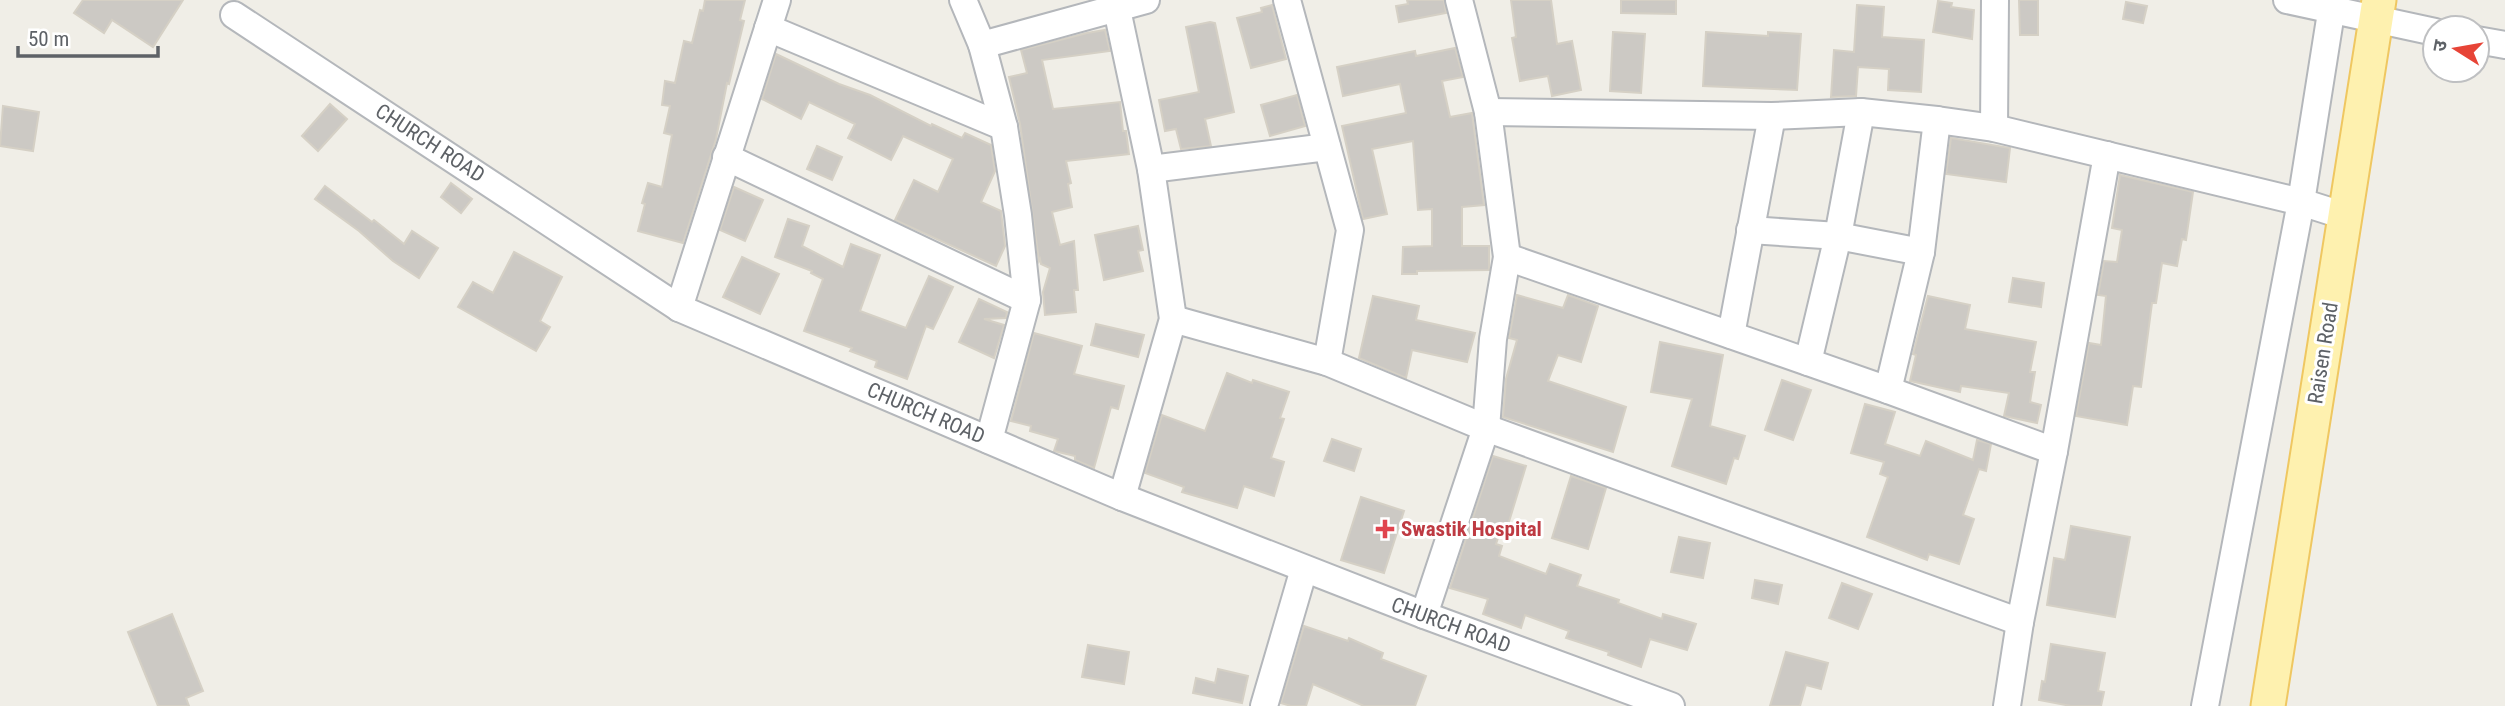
<svg xmlns="http://www.w3.org/2000/svg" width="2505" height="706" viewBox="0 0 2505 706" font-family="'Roboto Condensed','Noto Sans Devanagari',sans-serif">
  <rect width="100%" height="100%" fill="#f0eee7"/>
  <g fill="#ccc9c4" stroke="#d5d0c5" stroke-width="2">
    <path d="M83,0H183L153,47L112,20L104,33L74,13Z"/>
    <path d="M705,0H745L740,20L744,21L729,84L727,83L716,139L683,243L638,231L645,204L642,203L648,183L662,187L672,135L664,133L670,106L662,105L665,81L675,83L684,41L692,43L700,10L703,11Z"/>
    <path d="M1407,0H1444L1446,13L1399,22L1396,6L1408,4Z"/>
    <path d="M1511,0H1551L1557,44L1572,41L1581,90L1552,96L1548,76L1520,81L1512,38L1516,37Z"/>
    <path d="M1621,0H1676V14L1621,13Z"/>
    <path d="M2019,0H2038V35H2020Z"/>
    <path d="M1938,1L1952,3L1951,7L1974,10L1972,39L1933,32Z"/>
    <path d="M2126,2L2147,6L2143,23L2123,19Z"/>
    <path d="M1272,5L1286,59L1251,68L1237,18L1262,12L1261,8Z"/>
    <path d="M1857,5L1884,7L1882,37L1924,40L1921,92L1888,90L1889,69L1858,67L1856,96L1831,97L1834,50L1854,52Z"/>
    <path d="M1210,22L1215,23L1234,112L1205,119L1211,146L1181,149L1176,129L1165,131L1159,100L1199,92L1186,27Z"/>
    <path d="M1105,30L1110,51L1042,60L1053,109L1120,102L1123,131H1126L1129,154L1066,161L1071,183L1068,184L1072,207L1052,212L1060,245L1074,241L1078,290H1074L1076,312L1045,315L1043,292L1050,268L1041,264L1040,259L1039,261L1020,124L1009,77L1027,73L1021,50L1087,33Z"/>
    <path d="M1613,32L1645,34L1641,93L1610,91Z"/>
    <path d="M1706,32L1768,36V32L1801,34L1797,90L1703,86Z"/>
    <path d="M1455,48L1463,77L1442,81L1450,117L1472,113L1484,205L1462,207V246H1489V270L1417,271V274H1402L1403,247L1432,246V209L1418,210L1413,141L1372,149L1387,214L1363,219L1342,126L1406,113L1400,84L1343,96L1337,67L1415,51L1416,56Z"/>
    <path d="M776,54L839,84L870,95L931,126L932,124L962,138L965,133L991,145L995,171L981,202L1001,211L1005,246L996,266L895,220L914,180L938,192L953,159L903,136L891,160L848,138L855,124L809,102L801,119L762,99Z"/>
    <path d="M1297,95L1305,126L1270,136L1261,105Z"/>
    <path d="M330,104L347,119L318,151L302,136Z"/>
    <path d="M3,106L39,112L33,151L0,146Z"/>
    <path d="M1951,138L2010,148L2006,182L1946,174Z"/>
    <path d="M817,146L842,157L832,180L807,169Z"/>
    <path d="M2120,175L2193,192L2186,240L2182,239L2177,266L2162,263L2156,303H2152L2141,387L2133,386L2127,425L2076,416L2089,343L2101,345L2106,296L2098,295L2104,261L2117,262L2122,230L2112,228Z"/>
    <path d="M451,183L472,199L461,213L441,197Z"/>
    <path d="M325,186L372,222L374,220L404,244L412,231L438,248L419,278L393,261L359,231L315,199Z"/>
    <path d="M734,187L763,200L745,241L720,230Z"/>
    <path d="M788,219L809,226L802,246L843,267L851,244L880,255L860,311L906,328L929,276L953,287L933,329L926,326L907,379L875,367L877,361L850,351L852,348L804,331L823,279L811,273L812,271L775,257Z"/>
    <path d="M1138,226L1143,250L1138,251L1143,271L1104,280L1095,235Z"/>
    <path d="M514,252L562,277L540,321L550,327L536,351L458,307L473,282L493,293Z"/>
    <path d="M742,257L779,274L760,314L723,297Z"/>
    <path d="M2013,278L2044,283L2041,307L2009,302Z"/>
    <path d="M1517,295L1563,308L1568,295L1598,306L1581,362L1558,355L1548,381L1626,407L1613,452L1503,417L1506,379L1517,340L1509,338Z"/>
    <path d="M1373,296L1419,306L1416,320L1475,333L1467,362L1412,350L1406,378L1359,358Z"/>
    <path d="M1928,296L1970,305L1965,329L2036,342L2030,372H2035L2030,402L2041,405L2037,423L2004,416L2009,393L1961,386L1960,392L1910,381L1916,355L1913,354Z"/>
    <path d="M979,299L1007,312L1006,318L984,319L1004,325L994,358L959,342Z"/>
    <path d="M1096,324L1144,335L1138,357L1091,345Z"/>
    <path d="M1034,333L1082,346L1074,374L1124,386L1118,409L1111,407L1094,468L1075,460V456L1054,451L1058,439L1030,431L1031,426L1011,421Z"/>
    <path d="M1660,342L1723,355L1710,426L1745,436L1738,459L1734,458L1726,484L1672,466L1692,399L1651,392Z"/>
    <path d="M1227,373L1252,383L1253,380L1289,392L1280,418L1284,419L1271,458L1284,462L1274,496L1244,486L1237,508L1182,492L1184,487L1145,473L1162,415L1205,431Z"/>
    <path d="M1782,380L1811,390L1793,440L1765,430Z"/>
    <path d="M1865,404L1895,412L1885,444L1920,456L1926,441L1973,460L1977,440L1991,444L1986,471L1979,469L1963,515L1974,519L1959,564L1929,554L1927,560L1867,537L1888,477L1880,474L1884,462L1851,453Z"/>
    <path d="M1332,439L1361,449L1354,471L1324,461Z"/>
    <path d="M1493,456L1526,466L1508,525L1503,523L1496,544L1502,546L1499,556L1546,574L1550,564L1581,575L1577,586L1619,600L1618,603L1662,619L1663,614L1696,624L1687,650L1650,639L1641,667L1608,655L1609,652L1566,638L1569,631L1525,615L1521,628L1483,614L1488,599L1450,588Z"/>
    <path d="M1571,476L1606,488L1588,549L1552,538Z"/>
    <path d="M1361,497L1404,511L1384,573L1341,560Z"/>
    <path d="M2071,526L2130,537L2115,617L2047,605L2054,558L2065,560Z"/>
    <path d="M1679,537L1710,543L1703,578L1671,572Z"/>
    <path d="M1755,580L1782,585L1778,604L1752,598Z"/>
    <path d="M1842,583L1872,594L1858,629L1829,618Z"/>
    <path d="M172,614L203,691L186,698L189,706H158L128,632Z"/>
    <path d="M1304,626L1348,641L1349,638L1383,653L1381,659L1426,676L1415,706H1364L1313,684L1306,706H1291L1281,703Z"/>
    <path d="M2051,644L2105,653L2098,691L2104,692L2101,706H2071L2039,700L2042,681L2045,682Z"/>
    <path d="M1088,645L1129,652L1124,684L1082,677Z"/>
    <path d="M1786,652L1828,663L1821,689L1806,685L1800,706H1770Z"/>
    <path d="M1218,669L1248,676L1242,703L1193,693L1196,678L1215,683Z"/>
  </g>
  <g fill="none" stroke-linecap="round" stroke-linejoin="round">
    <g stroke="#b4b7bb" stroke-width="30">
      <g id="minor">
        <path d="M963,0L982,45L1004,127L1018,215L1027,300L989,440"/>
        <path d="M1115,0L1151,169L1173,319L1122,497"/>
        <path d="M1287,0L1350,230L1327,362"/>
        <path d="M2287,0L2435,32"/>
        <path d="M234,15L679,308L1122,497L1424,615L1671,706"/>
        <path d="M768,28L1004,127"/>
        <path d="M2477,40L2505,45"/>
        <path d="M982,45L1146,0"/>
        <path d="M1488,112L1772,116L1861,112L1937,120L1994,128L2301,202L2345,216"/>
        <path d="M1994,128L1995,0"/>
        <path d="M726,157L1027,300"/>
        <path d="M1151,169L1327,147"/>
        <path d="M1750,230L1838,236L1921,252"/>
        <path d="M1507,257L1888,390L2054,451"/>
        <path d="M679,308L777,0"/>
        <path d="M1173,319L1327,362L1486,428L2020,622"/>
        <path d="M1731,335L1772,116"/>
        <path d="M1808,362L1838,236L1861,112"/>
        <path d="M1888,390L1921,252L1937,120"/>
        <path d="M1424,615L1486,428L1493,339L1507,257L1488,112L1459,0"/>
        <path d="M1264,706L1304,569"/>
        <path d="M2007,706L2020,622L2054,451L2107,155"/>
        <path d="M2205,706L2301,202L2333,0"/>
      </g>
    </g>
    <g stroke="#efc761" stroke-width="37">
      <path id="major" d="M2268,706L2379,0"/>
    </g>
    <use href="#minor" stroke="#fff" stroke-width="26"/>
    <use href="#major" stroke="#fef1af" stroke-width="33"/>
  </g>
  <path fill="#e0444e" stroke="#fff" stroke-width="2.5" d="M1381.5 518.5h7v7h7v7h-7v7h-7v-7h-7v-7h7z"/>
  <g text-anchor="middle" dominant-baseline="central" stroke-width="6" stroke-linejoin="round" paint-order="stroke">
    <g font-size="21" fill="#5e6267" stroke="#fff">
      <text transform="translate(430 143) rotate(33)">CHURCH ROAD</text>
      <text transform="translate(2323 353) rotate(-81)">Raisen Road</text>
      <text transform="translate(926 413) rotate(23)">CHURCH ROAD</text>
      <text transform="translate(1451 625) rotate(20)">CHURCH ROAD</text>
    </g>
    <g font-size="21" font-weight="bold" fill="#be3a42" stroke="#fff" text-anchor="start">
      <text x="1401" y="529">Swastik Hospital</text>
    </g>
  </g>
  <g transform="translate(2456 49) rotate(281)"><circle r="33" fill="#ffffff" stroke="#bfc0c2" stroke-width="2"/>
  <path d="M0-5L12 26L0 18L-12 26Z" fill="#e74437"/>
  <text y="-10" font-size="19" font-weight="bold" text-anchor="middle" fill="#5e6267">उ</text>
  </g>
  <path d="M18 46v10h140v-10" fill="none" stroke="#5e6267" stroke-width="3.5"/>
  <text x="28" y="46" font-size="21" fill="#5e6267" stroke="#ffffff" stroke-width="5" paint-order="stroke">50 m</text>
</svg>
